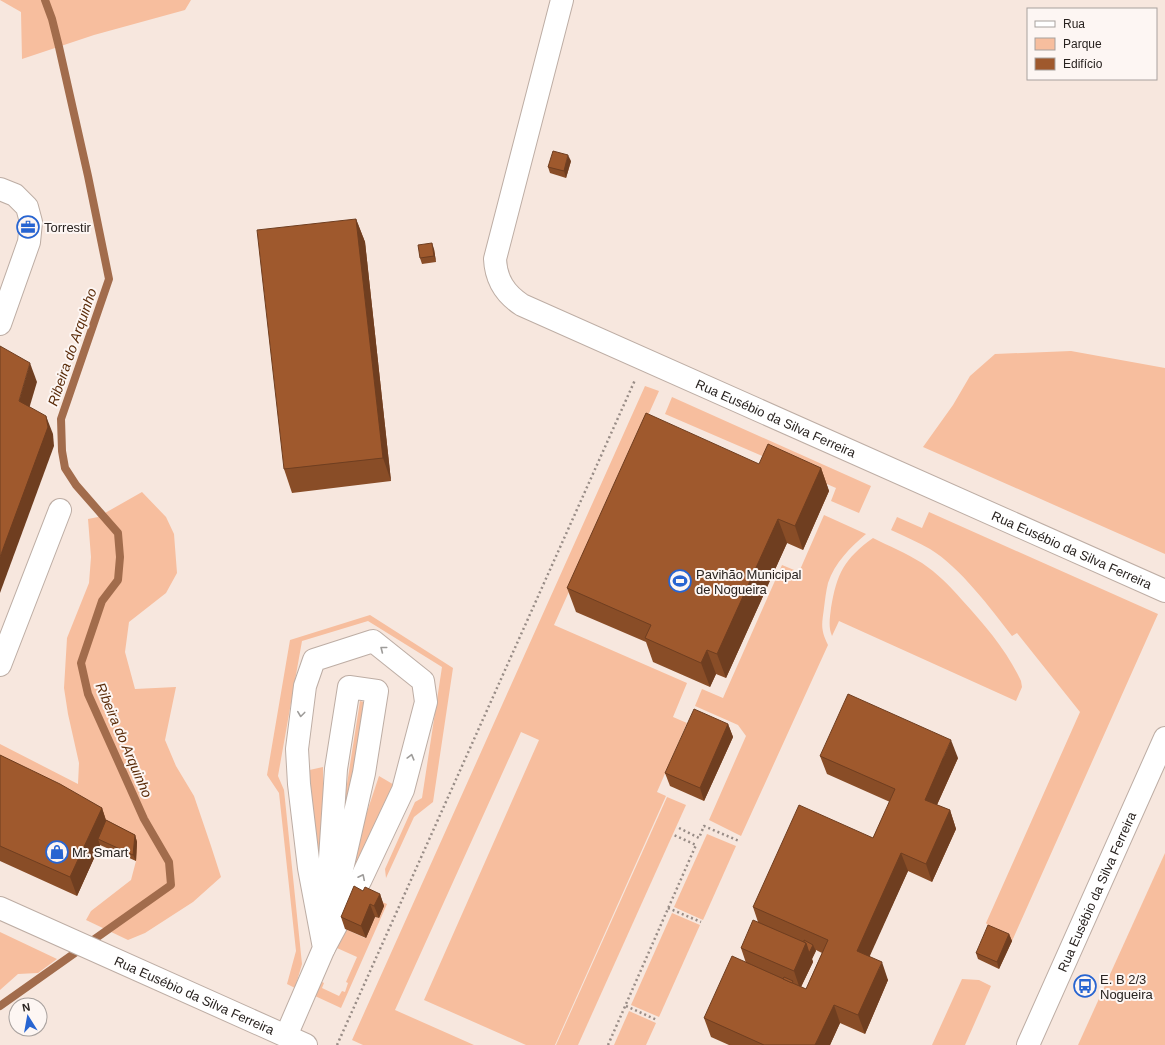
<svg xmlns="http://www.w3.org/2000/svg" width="1165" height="1045" viewBox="0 0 1165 1045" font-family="Arial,sans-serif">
  <rect width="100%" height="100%" fill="#f7e7de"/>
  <g fill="#f7be9e">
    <path d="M0,0H191L185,10L94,35L22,59L21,12Z"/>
    <path d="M1071,351L1165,368V554L923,447L953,405L970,376L995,354Z"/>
    <path d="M645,386L659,391L554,625L687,683L673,717L687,723L657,792L666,796L555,1045H526L424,1000L539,740L521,732L395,1010L474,1045H363L352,1040Z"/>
    <path d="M672,397L871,486L859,513L831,501L836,488L665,414Z"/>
    <path d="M142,492L166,517L174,534L177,573L166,593L129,622L125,652L135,689L176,687L165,740L176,766L194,796L211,846L221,877L193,902L145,933L128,940L86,920L91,911L131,880L136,861L0,770V744L78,784L79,763L68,714L64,688L67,638L89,583L91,557L88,519L98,517Z"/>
    <path d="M929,512L1158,614L1012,941L993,932L986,923L1080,712L1017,633L1012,636C991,609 960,567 930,549C918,542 904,536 891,530L897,517L922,528Z"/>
    <path d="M824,515L866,534C850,548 835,562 828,583C826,591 825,600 824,608C822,624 820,629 828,645L741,836L709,820L746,736L738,725L695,706L702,689L723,698L782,565L799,572Z"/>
    <path d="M873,538C889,546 906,553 922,563C937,573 950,586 962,600C985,625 1007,651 1021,681L1022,687L1016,701L839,621L832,636C828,627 830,617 831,608C837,573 844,559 873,538Z"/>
    <path d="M370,615L453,668L433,802L414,817L386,878L385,869L415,802L422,798L442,667L368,621L302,641L278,776L284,790L302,964L295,988L287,984L296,951L279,793L267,775L290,640Z"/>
    <path d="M360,701L364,702L348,804L344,803Z"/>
    <path d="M323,767L324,866L319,870L305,771Z"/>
    <path d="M379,776L396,786L356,871L348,869Z"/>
    <path d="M667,797L686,805L578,1045H556Z"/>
    <path d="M707,834L736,846L703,920L674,907Z"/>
    <path d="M1165,853V1045H1078Z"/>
    <path d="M361,893L387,904L341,1008L315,996L322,982L324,983L322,988L339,996L342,991L345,992L348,983L346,982L357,957L337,948L345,929L365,938L375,917L379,918Z"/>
    <path d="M672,913L700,925L659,1017L631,1005Z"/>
    <path d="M0,932L57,959L38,973L18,974L0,990Z"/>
    <path d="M962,979L979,980L991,986L965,1045H932Z"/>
    <path d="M629,1011L656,1023L646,1045H614Z"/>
  </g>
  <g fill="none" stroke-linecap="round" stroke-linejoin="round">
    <path stroke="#a26c4c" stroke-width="8" d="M0,1006L171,885L169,862L144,819L88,694L81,663L102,601L118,580L120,557L118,533L76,485L65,468L62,451L61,419L109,279L88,176L59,47L52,19L45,0"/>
    <g stroke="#bdada4" stroke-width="24">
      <g id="minor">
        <path id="s1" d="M562,0L495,259C496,280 505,294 522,305L1165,591"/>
        <path d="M0,189L15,195L27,207L31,222L29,242L0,324"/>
        <path d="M0,665L60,510"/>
        <path d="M349,687L377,691L364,773L324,948L336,769Z"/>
        <path id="s2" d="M0,908L306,1045"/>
        <path d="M286,1036L324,948L361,879L403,790L426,702L423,681L373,641L314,660L305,686L297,749L299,784L309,868L324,948"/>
        <path id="s3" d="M1028,1045L1165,738"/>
      </g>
    </g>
    <g stroke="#988c86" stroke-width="2.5" stroke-dasharray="2 3" stroke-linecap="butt">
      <path d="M679,828L699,838L704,826L739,841"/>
      <path d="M668,908L701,922"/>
      <path d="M626,1006L657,1020"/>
      <path d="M337,1045L635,380"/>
      <path d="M608,1045L696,845L674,835"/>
    </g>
    <use href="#minor" stroke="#fff" stroke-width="22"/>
  </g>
  <g fill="#894d27" fill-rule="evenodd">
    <path d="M571,161L566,178L550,173L548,167Z"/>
    <path d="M356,219L365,242L391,481L292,493L284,469Z"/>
    <path d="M434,249L436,262L422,264L420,258Z"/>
    <path d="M759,464L821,468L829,491L803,550L787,543L726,678L716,674L710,687L653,662L646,642L576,612L567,588Z"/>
    <path d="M728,724L733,737L704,801L670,786L665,773Z"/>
    <path d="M0,755L102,808L106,820L135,835L137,842L136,861L100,845L77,896L0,861Z"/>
    <path d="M820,756L958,758L937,805L950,810L956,829L932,882L908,871L869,956L888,980L865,1034L840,1023L830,1045H729L711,1037L704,1018L746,963L741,948L758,922L753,907L873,838L890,802L827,774ZM816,950L822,953L806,989L801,987L813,962L812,959Z"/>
    <path d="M363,891L380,894L384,906L379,918L375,917L366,938L345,929L341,917Z"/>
    <path d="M1009,934L1012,941L999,969L978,959L976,953Z"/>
  </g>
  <g fill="#6f3e20">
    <path d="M568,155L571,161L566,178L564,171Z"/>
    <path d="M356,219L365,242L391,481L383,458Z"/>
    <path d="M432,243L434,249L436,262L434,256Z"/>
    <path d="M30,363L37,382L26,419L19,401Z"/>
    <path d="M46,416L53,434L54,446L0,593V557Z"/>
    <path d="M821,468L829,491L803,550L795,526Z"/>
    <path d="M778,519L787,543L726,678L717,654Z"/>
    <path d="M707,650L716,674L710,687L701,663Z"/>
    <path d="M728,724L733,737L704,801L700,788Z"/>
    <path d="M951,740L958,758L931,818L925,800Z"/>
    <path d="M102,808L108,827L98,839L100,845L77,896L70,877Z"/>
    <path d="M950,810L956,829L932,882L926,864Z"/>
    <path d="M135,835L137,842L136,861L133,855Z"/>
    <path d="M901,853L908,871L864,969L857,951Z"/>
    <path d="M380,894L384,906L379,918L374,906Z"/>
    <path d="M370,904L375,917L366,938L361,926Z"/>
    <path d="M1009,934L1012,941L999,969L997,962Z"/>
    <path d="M806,943L813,945L816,951L812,959L813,962L800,989L794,971Z"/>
    <path d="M882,962L888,980L865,1034L858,1015Z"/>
    <path d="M834,1005L840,1023L830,1045H815Z"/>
  </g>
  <g fill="#9f592d" stroke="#6f3e20">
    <path d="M553,151L568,155L564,171L548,167Z"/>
    <path d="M356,219L383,458L284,469L257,230Z"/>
    <path d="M432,243L434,256L420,258L418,245Z"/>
    <path d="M0,346L30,363L19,401L46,416L48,427L0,557Z"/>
    <path d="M646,413L759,464L768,444L821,468L795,526L778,519L717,654L707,650L701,663L645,638L651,625L567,588Z"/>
    <path d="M848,694L951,740L925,800L950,810L926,864L901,853L857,951L882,962L858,1015L834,1005L815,1045H764L704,1018L732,956L806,989L828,940L753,907L799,805L873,838L895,789L820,756Z"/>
    <path d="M694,709L728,724L700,788L665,773Z"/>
    <path d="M0,755L60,784L102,808L70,877L0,846Z"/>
    <path d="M106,820L135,835L133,855L98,839Z"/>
    <path d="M354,886L363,891L365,887L380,894L374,906L370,904L361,926L341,917Z"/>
    <path d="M753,920L806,943L794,971L741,948Z"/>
    <path d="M988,925L1009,934L997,962L976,953Z"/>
    <path d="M804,940L813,945L809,953L806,943L804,942Z"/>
    <path d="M784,977L793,981L792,983L783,979Z"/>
  </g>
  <defs><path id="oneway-chevron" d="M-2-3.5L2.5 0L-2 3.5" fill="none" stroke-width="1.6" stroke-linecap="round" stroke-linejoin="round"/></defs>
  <g stroke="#9e9c9a">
    <use href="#oneway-chevron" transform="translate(383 649) rotate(-142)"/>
    <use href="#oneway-chevron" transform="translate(301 714) rotate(97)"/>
    <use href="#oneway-chevron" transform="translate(411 757) rotate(-75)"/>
    <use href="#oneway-chevron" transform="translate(362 877) rotate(-64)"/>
  </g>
  <defs>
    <g id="office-ring" transform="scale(1.15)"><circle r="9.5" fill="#fdf6f3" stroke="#2764d1" stroke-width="1.5"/><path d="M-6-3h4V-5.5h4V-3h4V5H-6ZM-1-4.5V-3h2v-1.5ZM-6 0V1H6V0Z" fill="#2764d1"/></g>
    <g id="stadium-ring" transform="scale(1.15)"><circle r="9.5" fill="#fdf6f3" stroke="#2764d1" stroke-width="1.5"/><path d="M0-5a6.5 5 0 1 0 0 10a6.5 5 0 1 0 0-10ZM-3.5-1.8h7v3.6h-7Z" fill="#2764d1"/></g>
    <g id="shop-ring" transform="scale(1.15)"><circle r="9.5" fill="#fdf6f3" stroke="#2764d1" stroke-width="1.5"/><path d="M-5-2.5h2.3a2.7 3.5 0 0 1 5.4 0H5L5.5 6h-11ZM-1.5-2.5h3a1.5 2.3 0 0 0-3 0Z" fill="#2764d1"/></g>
    <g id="bus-ring" transform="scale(1.15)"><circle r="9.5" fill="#fdf6f3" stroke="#2764d1" stroke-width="1.5"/><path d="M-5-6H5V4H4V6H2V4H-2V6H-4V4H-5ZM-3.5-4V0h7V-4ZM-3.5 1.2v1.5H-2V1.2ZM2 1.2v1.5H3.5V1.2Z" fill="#2764d1"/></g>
  </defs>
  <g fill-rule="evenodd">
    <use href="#office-ring" x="28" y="227"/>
    <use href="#stadium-ring" x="680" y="581"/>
    <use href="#shop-ring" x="57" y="852"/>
    <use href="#bus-ring" x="1085" y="986"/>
  </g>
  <g text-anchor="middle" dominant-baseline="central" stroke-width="4" stroke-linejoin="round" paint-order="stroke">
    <g font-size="13" fill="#28221f" stroke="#fdf6f3" text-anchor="start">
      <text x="44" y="227">Torrestir</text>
      <text x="696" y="574">Pavihão Municipal<tspan x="696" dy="15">de Nogueira</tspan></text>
      <text x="72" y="852">Mr. Smart</text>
      <text x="1100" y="979">E. B 2/3<tspan x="1100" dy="15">Nogueira</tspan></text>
    </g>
    <g font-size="13" fill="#28221f" stroke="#fdf6f3">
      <text stroke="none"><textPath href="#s1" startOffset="601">Rua Eusébio da Silva Ferreira</textPath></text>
      <text stroke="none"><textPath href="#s1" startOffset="925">Rua Eusébio da Silva Ferreira</textPath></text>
      <text stroke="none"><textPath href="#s3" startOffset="168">Rua Eusébio da Silva Ferreira</textPath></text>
      <text stroke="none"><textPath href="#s2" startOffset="213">Rua Eusébio da Silva Ferreira</textPath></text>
    </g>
    <g font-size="14" font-style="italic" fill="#5a2b08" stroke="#fdf6f3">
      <text transform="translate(72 347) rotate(-71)">Ribeira do Arquinho</text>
      <text transform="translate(124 740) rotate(67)">Ribeira do Arquinho</text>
    </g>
  </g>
  <rect x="1027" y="8" width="130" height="72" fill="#fdf6f3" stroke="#a8a19e"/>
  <rect x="1035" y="21" width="20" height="6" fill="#ffffff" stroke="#a8a19e"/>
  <text x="1063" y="28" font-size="12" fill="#28221f">Rua</text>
  <rect x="1035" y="38" width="20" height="12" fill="#f7be9e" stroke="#a8a19e"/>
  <text x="1063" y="48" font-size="12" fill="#28221f">Parque</text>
  <rect x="1035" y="58" width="20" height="12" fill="#9f592d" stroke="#a8a19e"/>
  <text x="1063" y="68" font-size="12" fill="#28221f">Edifício</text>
  <g transform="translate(28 1017) rotate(349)"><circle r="19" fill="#fdf6f3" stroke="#a8a19e"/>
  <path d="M0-3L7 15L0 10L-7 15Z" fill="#2764d1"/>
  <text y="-6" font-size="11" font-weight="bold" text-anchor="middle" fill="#28221f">N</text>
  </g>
</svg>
